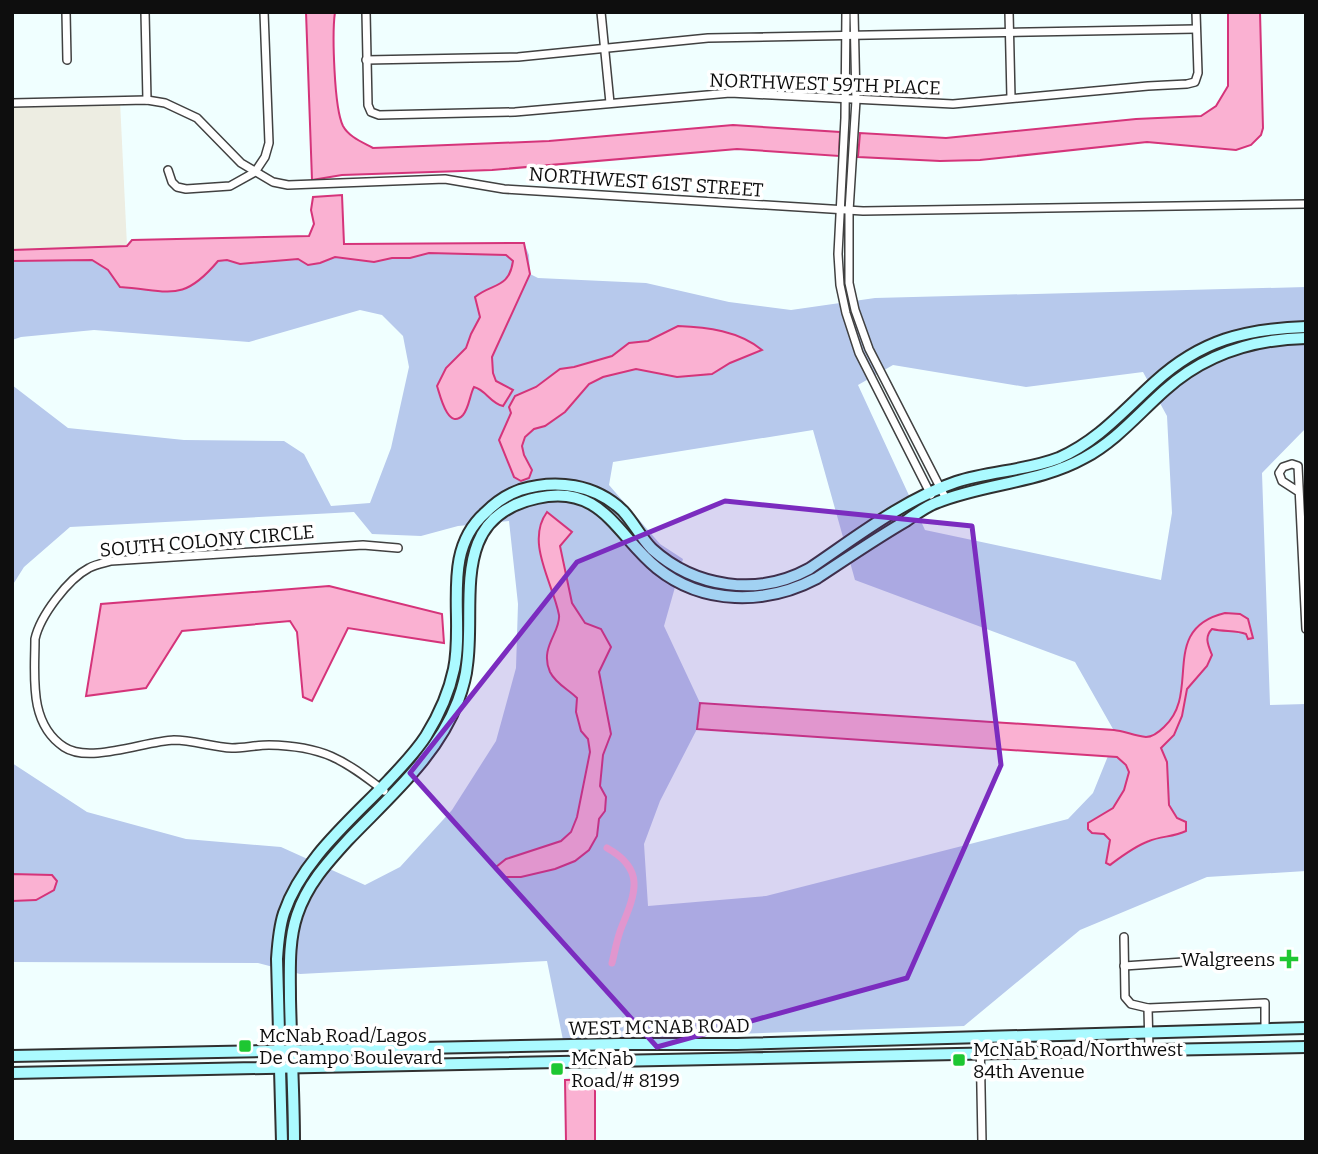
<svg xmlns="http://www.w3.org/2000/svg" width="1318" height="1154" viewBox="0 0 1318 1154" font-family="Bitter,serif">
  <rect width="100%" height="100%" fill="#f0ffff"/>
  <path fill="#edede2" d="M120,101L127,246L12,250V103Z"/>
  <path fill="#b7c9ec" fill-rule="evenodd" d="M309,236L343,244L524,243L529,255L530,274L538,278L646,283L729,302L791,310L875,298L1306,287V428L1262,473L1270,705L1306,704V871L1207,877L1080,930L964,1026L563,1040L547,961L300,974L258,963L12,962V763L87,812L186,839L281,847L365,885L400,867L452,810L496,741L516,668L518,604L509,521L458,526L421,536L372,534L354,512L70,527L24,567L12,586V385L68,428L184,440L284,441L304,454L331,506L370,503L391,448L409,367L403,336L382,315L360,310L249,342L94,330L21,337L12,340V250L127,246L132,240ZM893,365L1026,387L1143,372L1167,416L1172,513L1161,580L925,530L858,385ZM813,430L855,580L1075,662L1113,729L700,703L664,626L683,559L660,544L609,485L613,462ZM697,729L1107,756H1108L1093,793L1068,819L766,896L648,906L644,844L660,801Z"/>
  <g fill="#fab1d2" stroke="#d5347a" stroke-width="2">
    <path d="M306,12H335C332,33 334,108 343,126C349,137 362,142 373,148L549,141L733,125L840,132L839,156L737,149L492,170L342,175L312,180Z"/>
    <path d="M1228,12H1260L1263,128L1261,135L1251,145L1236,150L1147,142L980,160L940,161L858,157L860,133L946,138L1136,119L1201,116L1216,106L1228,86Z"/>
    <path d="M342,195L344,244L524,243L530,274L492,357L493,373L496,381L513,390L503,406C490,403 486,390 474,387C470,394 469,408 463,415C448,431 440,395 437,386L446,368L466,348L471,334L480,317L475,297C492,283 509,289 513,261L506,255L429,253L410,258H392L374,262L335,257L320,263L308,265L298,259L240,264L227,260L218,261C182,304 169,290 120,287L108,270L92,260L12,261V250L127,246L132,240L309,236L314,224L311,210L313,197Z"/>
    <path d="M678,326C707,327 739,331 762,350L730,363L712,374L677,377L636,369L603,377L589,384L565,412L545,426L534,429L525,437L522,446L524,455L532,470L529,478L521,481L514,477L499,440L511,413L509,407L515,396L536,387L560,369L574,367L612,356L629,343L648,341Z"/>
    <path d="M547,512L572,532L560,546L572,603L585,623L601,629L611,647L599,672L611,734L603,755L600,786L606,797L605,811L599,819L597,836L589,850L575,861L555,869L521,877H503L496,867L506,859L561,841L571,832L577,817L590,752L588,739L581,731L576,712L577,698C568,689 556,684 550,672C539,647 561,632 559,615C553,583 525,542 547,512Z"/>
    <path d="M329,586L442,614L444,643L348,628L312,701L303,697L297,632L290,621L182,631L146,688L86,696L101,604Z"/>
    <path d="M1225,613L1240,614L1248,619L1253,638L1248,639L1246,634C1236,630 1224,632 1212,629C1204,637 1208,645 1212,655L1207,666L1187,689L1182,716L1174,735L1161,748L1167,762L1169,805L1177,818L1186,822V831C1174,837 1161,836 1149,841C1135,846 1122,856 1110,865L1106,863L1110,840L1104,834L1092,833L1088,829V823L1113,808L1124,790L1129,772L1126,765L1117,757L697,729L700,703L1114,730C1124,731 1135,736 1146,737C1153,737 1159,732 1164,727C1202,693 1158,629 1225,613Z"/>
    <path d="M12,874L52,875L57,881L54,890L36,900L12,901Z"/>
    <path d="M595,1079V1142H566L565,1080Z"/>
  </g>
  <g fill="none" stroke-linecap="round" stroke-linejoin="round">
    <path stroke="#fab1d2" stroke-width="7" d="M607,848C645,869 636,892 622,926C617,938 615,951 612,963"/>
    <g stroke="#414141" stroke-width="10">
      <g id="street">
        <path d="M66,12L67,60"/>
        <path d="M145,12L147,100"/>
        <path d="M366,12L368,105L371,112L379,115L515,112L730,93L953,104L1148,86L1187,84L1195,82L1198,73L1196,12"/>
        <path d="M601,12L610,103"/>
        <path d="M846,12L845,118L838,254L840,285L846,313L859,353L931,495"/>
        <path d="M854,12L856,100L849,211V283L855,310L869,349L946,499"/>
        <path d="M1009,12L1011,98"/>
        <path d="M366,60L518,57L708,38L1196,29"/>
        <path d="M12,103L147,100L165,103L197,118L241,163L273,182L288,185L445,179L504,189L863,211L1306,204"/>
        <path d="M168,170L172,182L177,187L186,189L230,186L255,172L265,157L269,143L264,12"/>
        <path d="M1299,492L1282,481L1279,473L1283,467L1292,464L1298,466L1306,629"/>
        <path d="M384,791C343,759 323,746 269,745C257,745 244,748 232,748C212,747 193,740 174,740C145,741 89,764 64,747C28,723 35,676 35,639C40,616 68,579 89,568C96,564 104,563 111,561L363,545L398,548"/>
        <path d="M1124,937L1125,997L1131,1004L1148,1008L1265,1003V1029"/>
        <path d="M1124,966L1213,960L1228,961"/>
        <path d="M1148,1008L1149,1050"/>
        <path d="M980,1037L982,1142"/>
      </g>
    </g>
    <g stroke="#303030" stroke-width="14">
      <g id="secondary">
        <path d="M12,1056L620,1044H737L1306,1028"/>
        <path d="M12,1073L1306,1047"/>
        <path d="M282,1142L277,959C278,944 279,928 284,913C302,860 351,820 388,781C401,767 415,753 426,736C439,715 449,693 454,669C465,617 440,553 485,513C495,503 506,495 520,490C556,479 595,484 623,511C634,523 641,538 652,549C695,588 758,597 809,569C855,538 903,500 956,482C989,471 1026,471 1059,458C1098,441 1124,410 1155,382C1201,340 1245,329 1306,327"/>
        <path d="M294,1142C294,1094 291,1047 290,999C290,971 288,942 297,915C307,885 326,864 347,841C387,799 437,757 458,701C462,690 466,677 467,665C476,602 448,517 537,498C602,483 617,536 657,568C703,605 766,605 817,578C846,559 875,539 906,521C916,514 926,506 938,502C986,483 1039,483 1084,458C1116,441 1139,413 1165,390C1205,354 1252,339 1306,338"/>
      </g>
    </g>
    <use href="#street" stroke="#fff" stroke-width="7"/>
    <use href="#secondary" stroke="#abfaff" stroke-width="10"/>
  </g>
  <path fill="#7b2cbf" fill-opacity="0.2" stroke="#7b2cbf" stroke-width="5" stroke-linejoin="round" d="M725,501L972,526L1001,765L907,978L657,1047L410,773L577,562Z"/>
  <g fill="#1ec732" stroke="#fff" stroke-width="2.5">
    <path d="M1285.5 948.5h7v7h7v7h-7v7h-7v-7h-7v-7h7z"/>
    <rect x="238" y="1039" width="14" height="14" rx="3.5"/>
    <rect x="952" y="1053" width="14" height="14" rx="3.5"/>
    <rect x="550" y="1062" width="14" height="14" rx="3.5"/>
  </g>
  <g text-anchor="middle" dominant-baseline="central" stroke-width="7" stroke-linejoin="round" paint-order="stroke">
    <g font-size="19" fill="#0e0e0e" stroke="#fff">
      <text transform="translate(825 84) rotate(2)">NORTHWEST 59TH PLACE</text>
      <text transform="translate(646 182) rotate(4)">NORTHWEST 61ST STREET</text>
      <text transform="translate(207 541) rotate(-5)">SOUTH COLONY CIRCLE</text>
      <text transform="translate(659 1027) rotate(-1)">WEST MCNAB ROAD</text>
    </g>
    <g font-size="19" fill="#0e0e0e" stroke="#fff" text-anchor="start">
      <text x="1275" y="959" text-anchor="end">Walgreens</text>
      <text x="259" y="1035">McNab Road/Lagos<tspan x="259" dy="22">De Campo Boulevard</tspan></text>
      <text x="973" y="1049">McNab Road/Northwest<tspan x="973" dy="22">84th Avenue</tspan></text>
      <text x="571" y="1058">McNab<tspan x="571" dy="22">Road/# 8199</tspan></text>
    </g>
  </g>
  <rect width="1318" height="1154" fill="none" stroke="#0e0e0e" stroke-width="28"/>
</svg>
